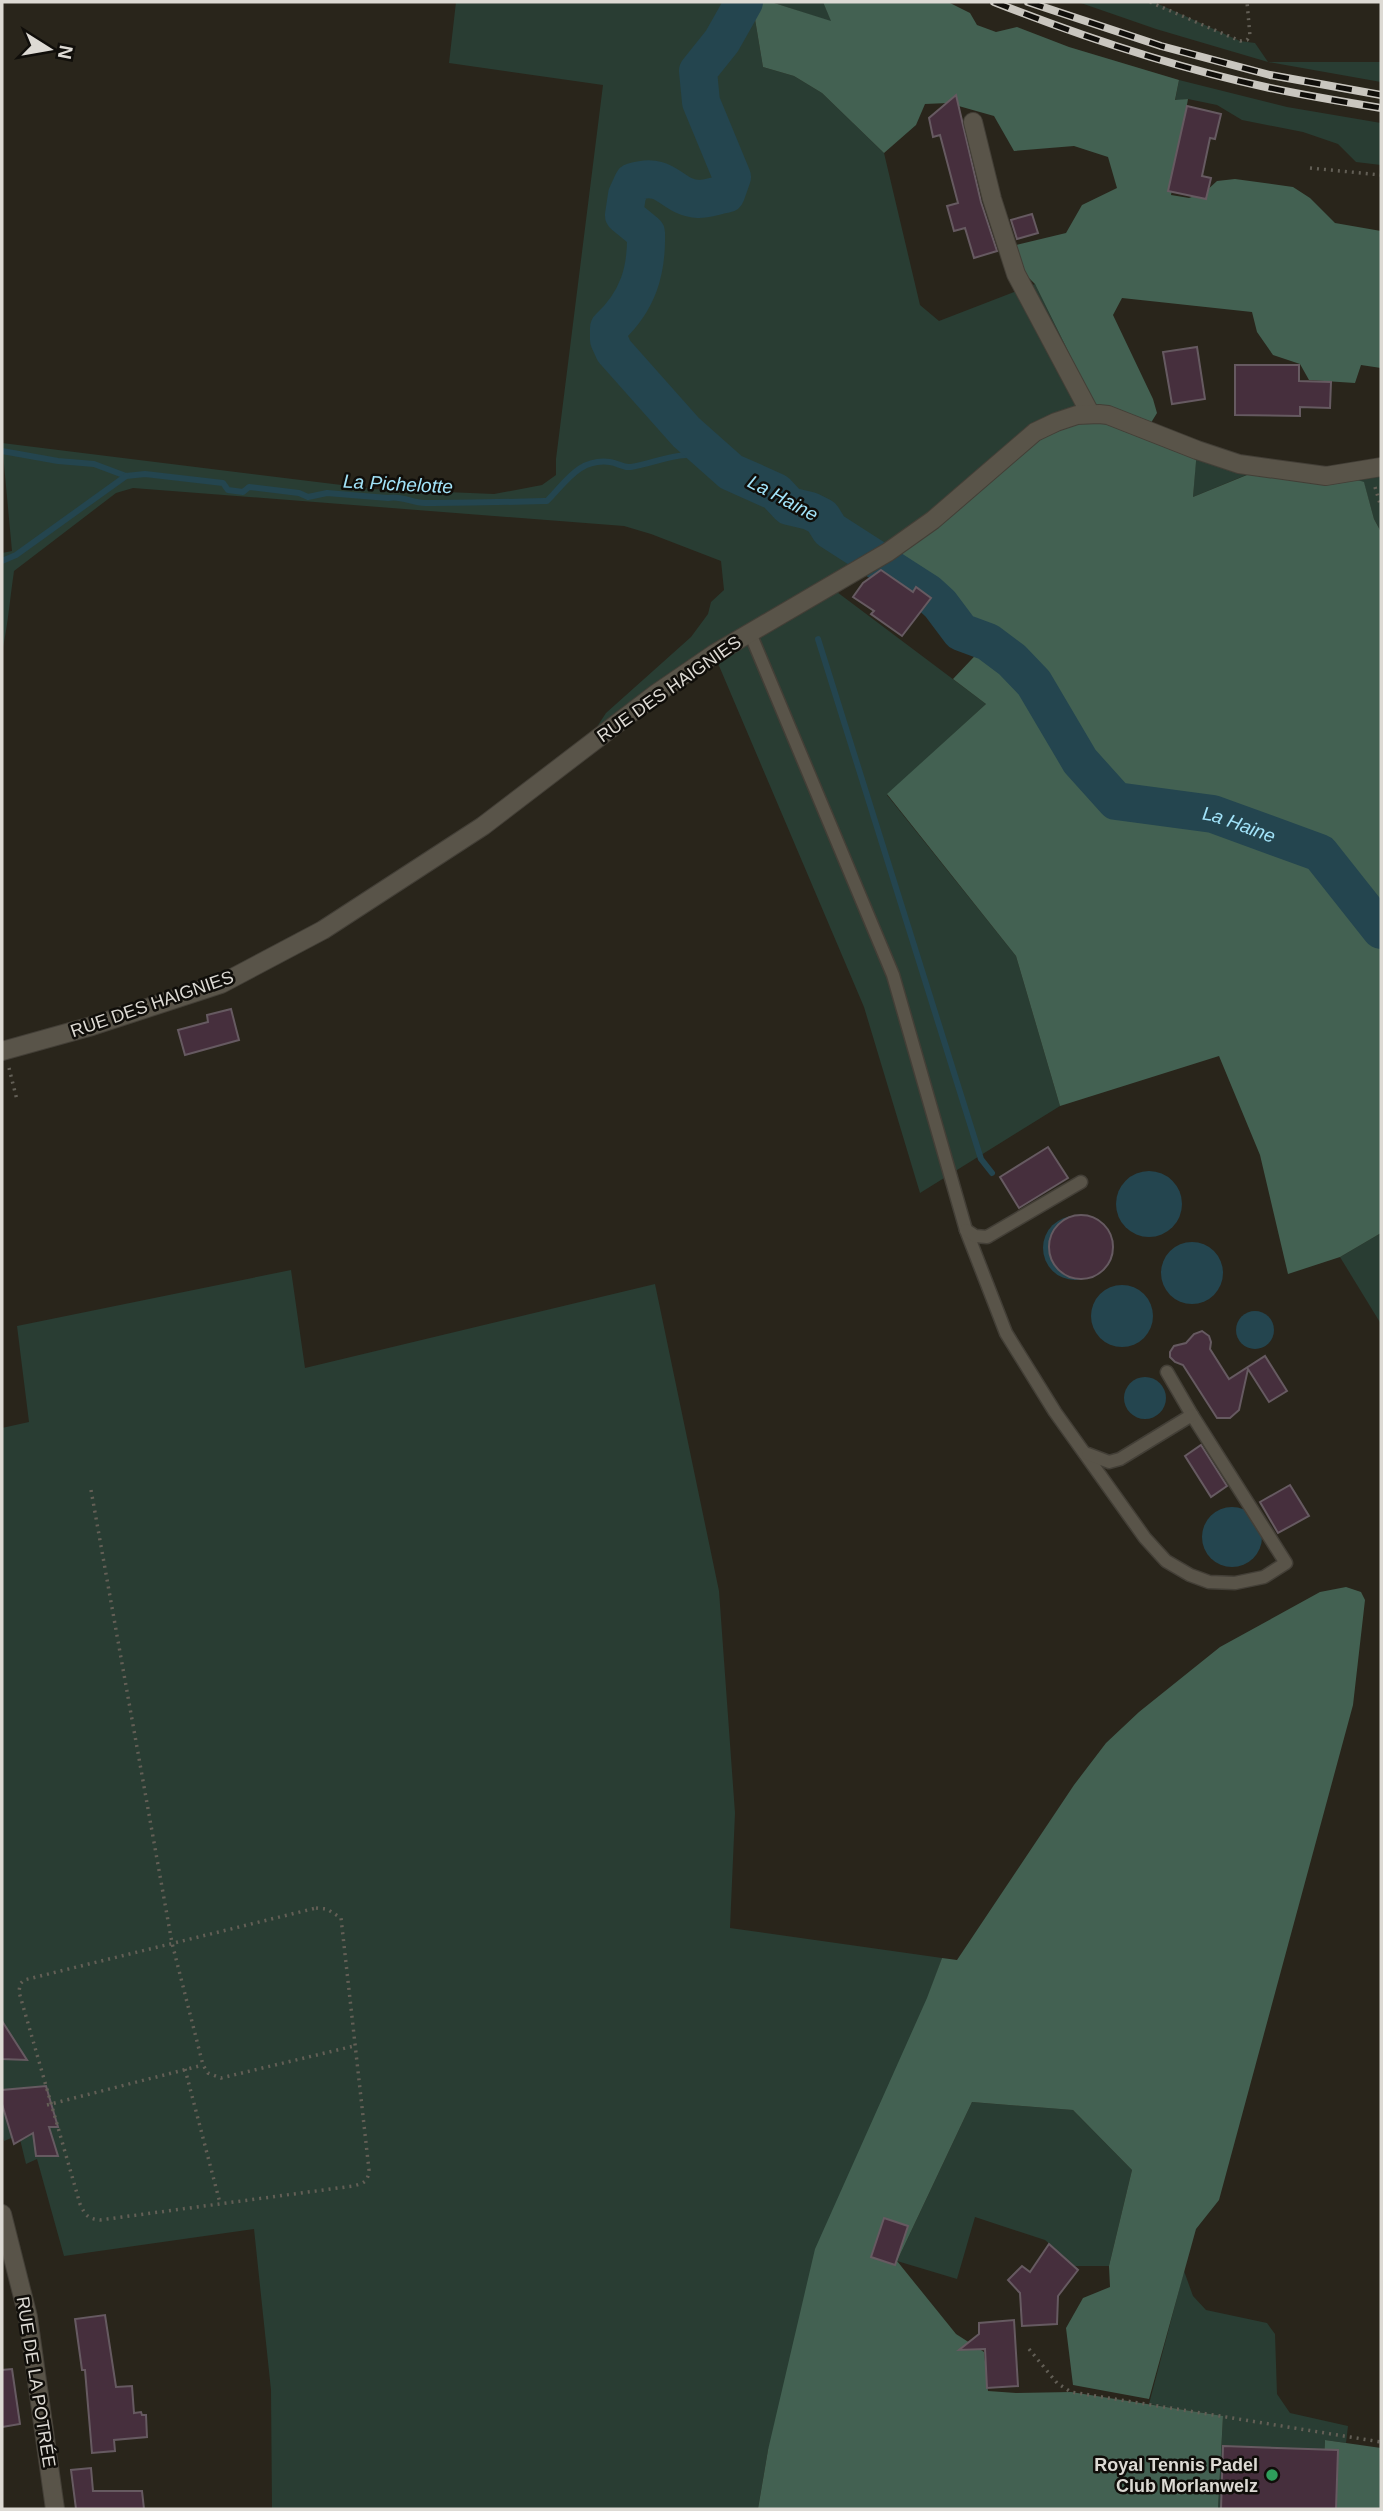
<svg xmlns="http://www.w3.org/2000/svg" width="1383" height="2511" viewBox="0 0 1383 2511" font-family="Helvetica,sans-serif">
  <rect width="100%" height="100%" fill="#29251b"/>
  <g fill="#293d33">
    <path d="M456,2H743L753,7L763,67L794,76L822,93L884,153L920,305L939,321L1035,284L1096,408L591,736L606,713L691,637L708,614L711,602L724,590L721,561L651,534L624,526L133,488L116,493L14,571C10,598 8,625 2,652V553L12,551L2,443L374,489L494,494L542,485L556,475V459L603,85L449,63Z"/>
    <path d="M771,2H823L832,22Z"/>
    <path d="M1078,2H1154L1240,41L1255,43L1268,62H1381V82L1268,62L1156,29Z"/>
    <path d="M1179,80L1287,107L1381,123V165L1356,162L1338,144L1303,132L1242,120L1217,105L1188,99L1175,101Z"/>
    <path d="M1196,458L1251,473L1193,497Z"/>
    <path d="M1381,473V532L1374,519L1364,483L1351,478Z"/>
    <path d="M829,586L986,704L887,795L1016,956L1060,1106L920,1193L864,1007L714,654Z"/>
    <path d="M1381,1233V1324L1340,1257Z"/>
    <path d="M291,1270L305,1368L655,1284L719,1591L735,1813L730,1928L942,1958L768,2450L758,2509H272L271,2390L254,2229L64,2256L37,2159L26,2164L19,2135L4,2141L2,2132V1428L29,1422L17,1326Z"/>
    <path d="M972,2102L1073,2110L1132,2170L1109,2266H1075L1045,2240L975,2217L957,2279L897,2261Z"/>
    <path d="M1184,2271L1193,2296L1206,2310L1267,2323L1275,2334L1277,2394L1290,2413L1348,2426L1346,2443L1325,2440L1322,2509H1218L1223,2416L1149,2404Z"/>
  </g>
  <g fill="#436152">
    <path d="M755,2H771L831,21L823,2H948L970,13L977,25L996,32L1017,27L1069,47L1179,80L1175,100L1188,99L1171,195L1189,198L1205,192L1217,181L1235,179L1293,187L1310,198L1335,223L1381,231V368L1361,365L1355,383L1309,380L1300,364L1273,355L1257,332L1252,312L1122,298L1113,315L1153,399L1157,413L1149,426L1096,408L1035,284L1024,273L1016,245L1066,233L1082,205L1117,188L1108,157L1074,146L1014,151L994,116L948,103L925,104L916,125L884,153L822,93L794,76L763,67L753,7Z"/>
    <path d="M1090,413L1197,450L1193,497L1264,468L1351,478L1364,482L1374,519L1381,532V1233L1340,1257L1288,1274L1260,1155L1219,1056L1060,1106L1016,956L887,794L986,704L953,679L988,642V638L964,630L930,588L888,561L1035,432Z"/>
    <path d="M1346,1587L1361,1592L1365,1600L1353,1705L1219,2200L1196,2229L1149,2399L1073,2385L1066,2328L1083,2298L1110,2287L1109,2266L1132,2170L1073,2110L972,2102L897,2261L956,2334L984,2352L988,2391L1016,2393L1071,2392L1223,2416L1218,2509H758L768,2450L815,2249L927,1998L942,1958L957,1960L1074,1785L1106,1743L1139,1712L1220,1647L1320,1592Z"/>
    <path d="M1325,2440L1381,2448V2509H1322Z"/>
  </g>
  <g fill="#24454f">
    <circle cx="1149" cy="1204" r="33"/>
    <circle cx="1075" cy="1248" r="32"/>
    <circle cx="1192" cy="1273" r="31"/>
    <circle cx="1122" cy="1316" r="31"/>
    <circle cx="1255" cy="1330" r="19"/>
    <circle cx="1145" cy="1398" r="21"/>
    <circle cx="1232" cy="1537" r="30"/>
  </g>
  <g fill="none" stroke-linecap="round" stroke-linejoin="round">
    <g stroke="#24454f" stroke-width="6">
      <path d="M2,451L58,461L94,464L126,476L145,474L223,483L228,490L243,492L249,487L299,493L308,497L327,493L388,498C401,495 412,503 425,503C466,503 506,502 547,501C566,482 579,458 610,462C618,463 623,468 631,467C650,464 667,456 686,455L697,441"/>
      <path d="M2,561L16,555L126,476"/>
      <path d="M818,639L981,1159L992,1173"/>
    </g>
    <path stroke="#24454f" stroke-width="38" id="s1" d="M744,2L722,41L698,71L701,102L732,177L726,194C718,195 707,199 699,199C669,197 669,171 633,182L627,195L624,215L646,233C647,271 638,301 609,328V340L614,351L686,432L731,472L776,492L789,506L810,511L822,517L830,530L928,593L940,604L961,632L988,642L1012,660L1034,683L1080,761L1116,801L1213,814L1320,853L1381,930"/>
  </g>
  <g fill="#462f3d" stroke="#665a61" stroke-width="2">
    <path d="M956,95L981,202L997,251L974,258L965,228L954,231L947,206L958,203L940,135L933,137L929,118Z"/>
    <path d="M1187,106L1221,114L1215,139L1210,138L1202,176L1211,178L1206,199L1168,191Z"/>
    <path d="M1032,214L1038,233L1017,239L1011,220Z"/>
    <path d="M1197,347L1205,399L1172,404L1163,352Z"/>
    <path d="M1235,365H1299V381L1331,382L1330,408L1300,407V416L1235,415Z"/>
    <path d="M881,570L913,592L916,587L931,598L902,636L871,614L874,611L853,597L863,583Z"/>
    <path d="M231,1009L239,1040L185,1055L178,1030L208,1022L207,1015Z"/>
    <path d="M1048,1147L1068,1178L1019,1208L1000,1177Z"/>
    <circle cx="1081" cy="1247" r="32"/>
    <path d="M1202,1331L1209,1336L1211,1342L1210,1349L1229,1379L1265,1356L1287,1391L1269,1402L1248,1369L1239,1410L1230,1418H1217L1183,1365L1175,1362L1170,1357V1352L1174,1346L1186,1343L1194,1334Z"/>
    <path d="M1201,1445L1227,1486L1211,1497L1185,1456Z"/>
    <path d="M1290,1485L1309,1516L1278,1533L1260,1502Z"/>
    <path d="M2,2021L27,2060L2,2059Z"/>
    <path d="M46,2086L58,2127H49L58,2156H36L33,2133L14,2144L2,2104V2090Z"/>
    <path d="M884,2218L908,2226L895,2265L871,2257Z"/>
    <path d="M1049,2244L1078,2270L1058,2296L1057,2324L1022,2326L1020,2293L1008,2280L1022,2266L1030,2272Z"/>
    <path d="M105,2315L116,2387L132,2386L134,2413L141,2412L142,2415H146L147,2437L114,2440L115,2451L92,2453L85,2370H82L75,2319Z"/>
    <path d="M1014,2320L1018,2386L987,2388L985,2349L959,2350L979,2334V2323Z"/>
    <path d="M12,2369L20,2424L2,2427V2370Z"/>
    <path d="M1223,2446L1338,2450L1336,2509H1221Z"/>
    <path d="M91,2468L93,2491H142L144,2509H76L71,2470Z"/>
  </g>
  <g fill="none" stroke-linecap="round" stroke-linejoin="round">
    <g stroke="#433f37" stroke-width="15">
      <g id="lane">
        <path d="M750,633L893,975L966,1230L1006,1333L1055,1412L1145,1538L1166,1561L1190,1575L1209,1582L1235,1583L1264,1577L1286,1563L1192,1415L1167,1372"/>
        <path d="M966,1230L975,1236L987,1237L1081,1182"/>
        <path d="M1088,1454L1109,1462L1120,1459L1192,1415"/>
      </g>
    </g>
    <g stroke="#433f37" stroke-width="20">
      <g id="street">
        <path d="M973,122L992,199L1016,274L1090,413"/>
        <path d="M2,1051L92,1026L221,984L323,930L483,826L657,693L714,654L888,552L933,520L1035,432L1056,422L1077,415L1099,414L1108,415L1197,450L1239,464L1326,476L1381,467"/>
        <path d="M2,2214L28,2317L55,2509"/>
      </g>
    </g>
    <g stroke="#635f56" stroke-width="3.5" stroke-dasharray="2 5" stroke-linecap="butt">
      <path d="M1150,2L1240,41L1247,40L1250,36L1247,2"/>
      <path d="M1310,168L1381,175"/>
      <path d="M1375,487L1381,507"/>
      <path d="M9,1068L17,1100"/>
      <path d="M91,1490L172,1943L203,2065L208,2073L221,2078L354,2046"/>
      <path d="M316,1908L327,1909L341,1918L369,2170C368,2181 365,2183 353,2186L100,2220C88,2219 85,2215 80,2204L19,1992L20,1984L24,1980Z"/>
      <path d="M185,2069L220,2203"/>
      <path d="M47,2105L203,2065"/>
      <path d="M1029,2349L1057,2383L1071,2392L1381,2442"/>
    </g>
    <use href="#lane" stroke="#595449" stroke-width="12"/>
    <use href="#street" stroke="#595449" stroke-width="18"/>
    <g stroke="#c9c6bf" stroke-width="8">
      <g id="rail">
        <path d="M994,2C1083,37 1176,68 1270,88C1307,96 1344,102 1381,108"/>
        <path d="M1028,2L1161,46L1270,75L1381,95"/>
      </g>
    </g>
    <use href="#rail" stroke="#100e0a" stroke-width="5" stroke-dasharray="16" stroke-linecap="butt"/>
  </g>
  <circle fill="#2e9e5b" stroke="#100e0a" stroke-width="2.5" cx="1272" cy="2475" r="7"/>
  <g text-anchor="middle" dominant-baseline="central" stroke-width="5" stroke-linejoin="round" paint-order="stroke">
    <g font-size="18" fill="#dddad4" stroke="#100e0a">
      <text transform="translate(669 689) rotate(-35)">RUE DES HAIGNIES</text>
      <text transform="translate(152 1004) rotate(-19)">RUE DES HAIGNIES</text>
      <text transform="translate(36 2382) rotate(81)">RUE DE LA POTRÉE</text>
    </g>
    <g font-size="18" font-weight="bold" fill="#dddad4" stroke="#100e0a" text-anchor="end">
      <text x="1258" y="2465">Royal Tennis Padel<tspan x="1258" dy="21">Club Morlanwelz</tspan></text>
    </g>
    <g font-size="19" font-style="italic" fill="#a2e3f9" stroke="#100e0a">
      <text transform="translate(398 484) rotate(3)">La Pichelotte</text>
      <text transform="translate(783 498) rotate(28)">La Haine</text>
      <text stroke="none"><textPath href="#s1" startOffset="1320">La Haine</textPath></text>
    </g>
  </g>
  <rect width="1383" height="2511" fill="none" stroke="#dddad4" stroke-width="7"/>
  <g transform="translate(49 49) rotate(101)" stroke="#100e0a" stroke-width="5" paint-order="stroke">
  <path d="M0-5L12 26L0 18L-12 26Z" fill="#dddad4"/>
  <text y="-10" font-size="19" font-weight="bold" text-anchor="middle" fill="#dddad4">N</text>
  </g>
</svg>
